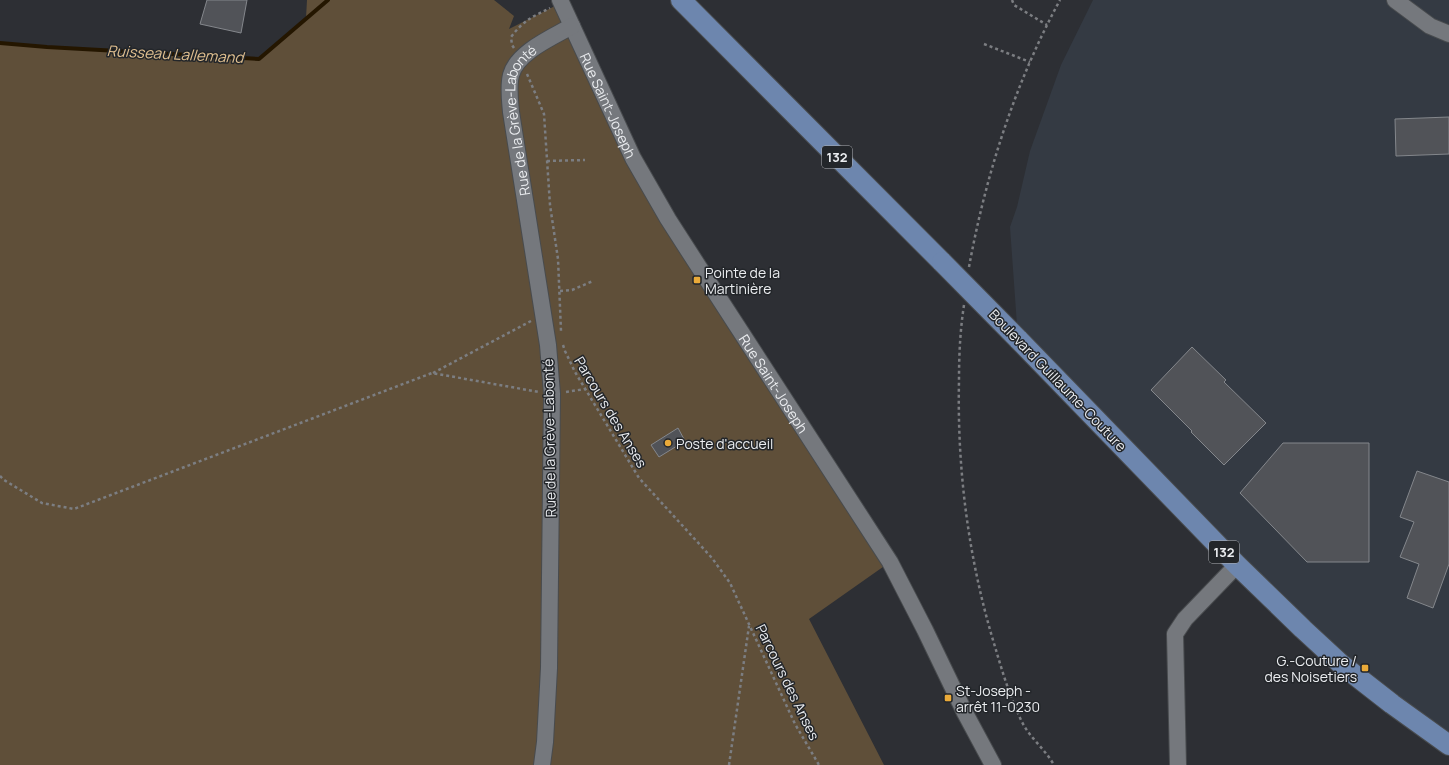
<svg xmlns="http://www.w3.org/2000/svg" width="1449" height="765" viewBox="0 0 1449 765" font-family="Manrope,sans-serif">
  <rect width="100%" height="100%" fill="#2d2f34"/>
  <path fill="#343a43" d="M1093,0H1449V745L1392,704L1018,339L1010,227L1017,207L1030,151L1061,65Z"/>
  <path fill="#5f4f39" d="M307,0H494L514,16L509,29L561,3L633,158L890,562L809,619L884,765H0V43L47,47L259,59L306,18Z"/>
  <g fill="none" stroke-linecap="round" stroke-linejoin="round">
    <path stroke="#241600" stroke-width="4" d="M0,43L47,47L259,59L328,0"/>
  </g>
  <g fill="#515358" stroke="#84878c">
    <path d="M207,0H247L241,33L200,24Z"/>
    <path d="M1449,117V154L1396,156L1395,119Z"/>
    <path d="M1192,347L1226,380L1224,382L1266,423L1224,465L1191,432L1192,431L1151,390Z"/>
    <path d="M678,428L685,441L659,457L651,445Z"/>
    <path d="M1283,443H1369V562H1307L1240,493Z"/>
    <path d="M1417,471L1449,482V564L1433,608L1407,598L1419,564L1400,557L1414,522L1400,517Z"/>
  </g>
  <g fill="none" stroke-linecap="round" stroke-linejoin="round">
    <g stroke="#484b4e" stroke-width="18">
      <g id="minor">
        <path id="s1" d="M560,0L633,158L668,219L704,275L890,562L925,630L965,713L993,765"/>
        <path d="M1395,0L1430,26L1449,34"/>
        <path id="s2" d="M542,765L545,742L549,668L552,394L548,345L511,112C510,100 508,87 511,75C517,52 553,37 572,26"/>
        <path d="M1178,765L1175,634L1185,619L1237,565"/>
      </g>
    </g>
    <g stroke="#484b4e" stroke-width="22">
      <g id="major">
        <path d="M681,0L942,262"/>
        <path d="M1018,339L1237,565L1303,629L1342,665L1392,704L1449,745"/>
      </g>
    </g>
    <g stroke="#7c7e82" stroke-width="2.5" stroke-dasharray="3 3" stroke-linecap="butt">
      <path d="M1012,0L1014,5L1047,25"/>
      <path d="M984,44L1030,62"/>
      <path d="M514,48L512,45L511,37C524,20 532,17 550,8"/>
      <path d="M527,74L544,114L550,205L558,259L561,331"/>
      <path d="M547,161L585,160"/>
      <path d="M969,267C986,174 1015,83 1060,0"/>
      <path d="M560,291L572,290L593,281"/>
      <path d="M964,305C960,331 959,356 959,381C957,472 969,563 996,650C1003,674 1011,700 1022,722C1030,738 1045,749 1054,765"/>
      <path d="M563,345L565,351L575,372L639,478L712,558L730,583L795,724L819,765"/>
      <path d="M433,373L531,321"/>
      <path d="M566,392L585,389"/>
      <path d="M0,476L4,480L42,503L74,509L432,373L539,392"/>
      <path d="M729,765L749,626"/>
    </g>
    <use href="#minor" stroke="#75787d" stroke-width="16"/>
    <use href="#major" stroke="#6d86ae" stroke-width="20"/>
    <g stroke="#484b4e" stroke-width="22" stroke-linecap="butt">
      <path id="major-bridge" d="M942,262L1018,339"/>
    </g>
    <use href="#major-bridge" stroke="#6d86ae" stroke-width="20"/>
  </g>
  <g fill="#eaaa39" stroke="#23262a" stroke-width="1.5">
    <rect x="693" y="276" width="8" height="8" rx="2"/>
    <circle cx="668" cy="443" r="4"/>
    <rect x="1361" y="664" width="8" height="8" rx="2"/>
    <rect x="944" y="694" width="8" height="8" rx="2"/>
  </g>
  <g text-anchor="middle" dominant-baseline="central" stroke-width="3" stroke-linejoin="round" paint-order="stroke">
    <g fill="#23262a" stroke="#afb1b5" stroke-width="1">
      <rect x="822" y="146" width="30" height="22" rx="3"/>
      <rect x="1209" y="541" width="30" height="22" rx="3"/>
    </g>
    <g font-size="13" font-weight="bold" fill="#ebedf0">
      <text x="837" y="157">132</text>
      <text x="1224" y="552">132</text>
    </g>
    <g font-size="14" fill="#ebedf0" stroke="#23262a">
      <text stroke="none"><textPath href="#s1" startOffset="116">Rue Saint-Joseph</textPath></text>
      <text stroke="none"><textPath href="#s2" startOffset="651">Rue de la Grève-Labonté</textPath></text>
      <text transform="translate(1058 380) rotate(46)">Boulevard Guillaume-Couture</text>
      <text stroke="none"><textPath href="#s1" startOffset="440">Rue Saint-Joseph</textPath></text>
      <text transform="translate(611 412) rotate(59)">Parcours des Anses</text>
      <text transform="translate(549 438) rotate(-91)">Rue de la Grève-Labonté</text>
      <text transform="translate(788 682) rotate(64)">Parcours des Anses</text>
    </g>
    <g font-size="14" fill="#ebedf0" stroke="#23262a" text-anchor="start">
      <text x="705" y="272">Pointe de la<tspan x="705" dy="16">Martinière</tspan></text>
      <text x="676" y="443">Poste d'accueil</text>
      <text x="1357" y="660" text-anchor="end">G.-Couture /<tspan x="1357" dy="16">des Noisetiers</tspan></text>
      <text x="956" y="690">St-Joseph -<tspan x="956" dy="16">arrêt 11-0230</tspan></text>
    </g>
    <g font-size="15" font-style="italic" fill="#e1c090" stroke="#23262a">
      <text transform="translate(175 54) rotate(3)">Ruisseau Lallemand</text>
    </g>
  </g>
</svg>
